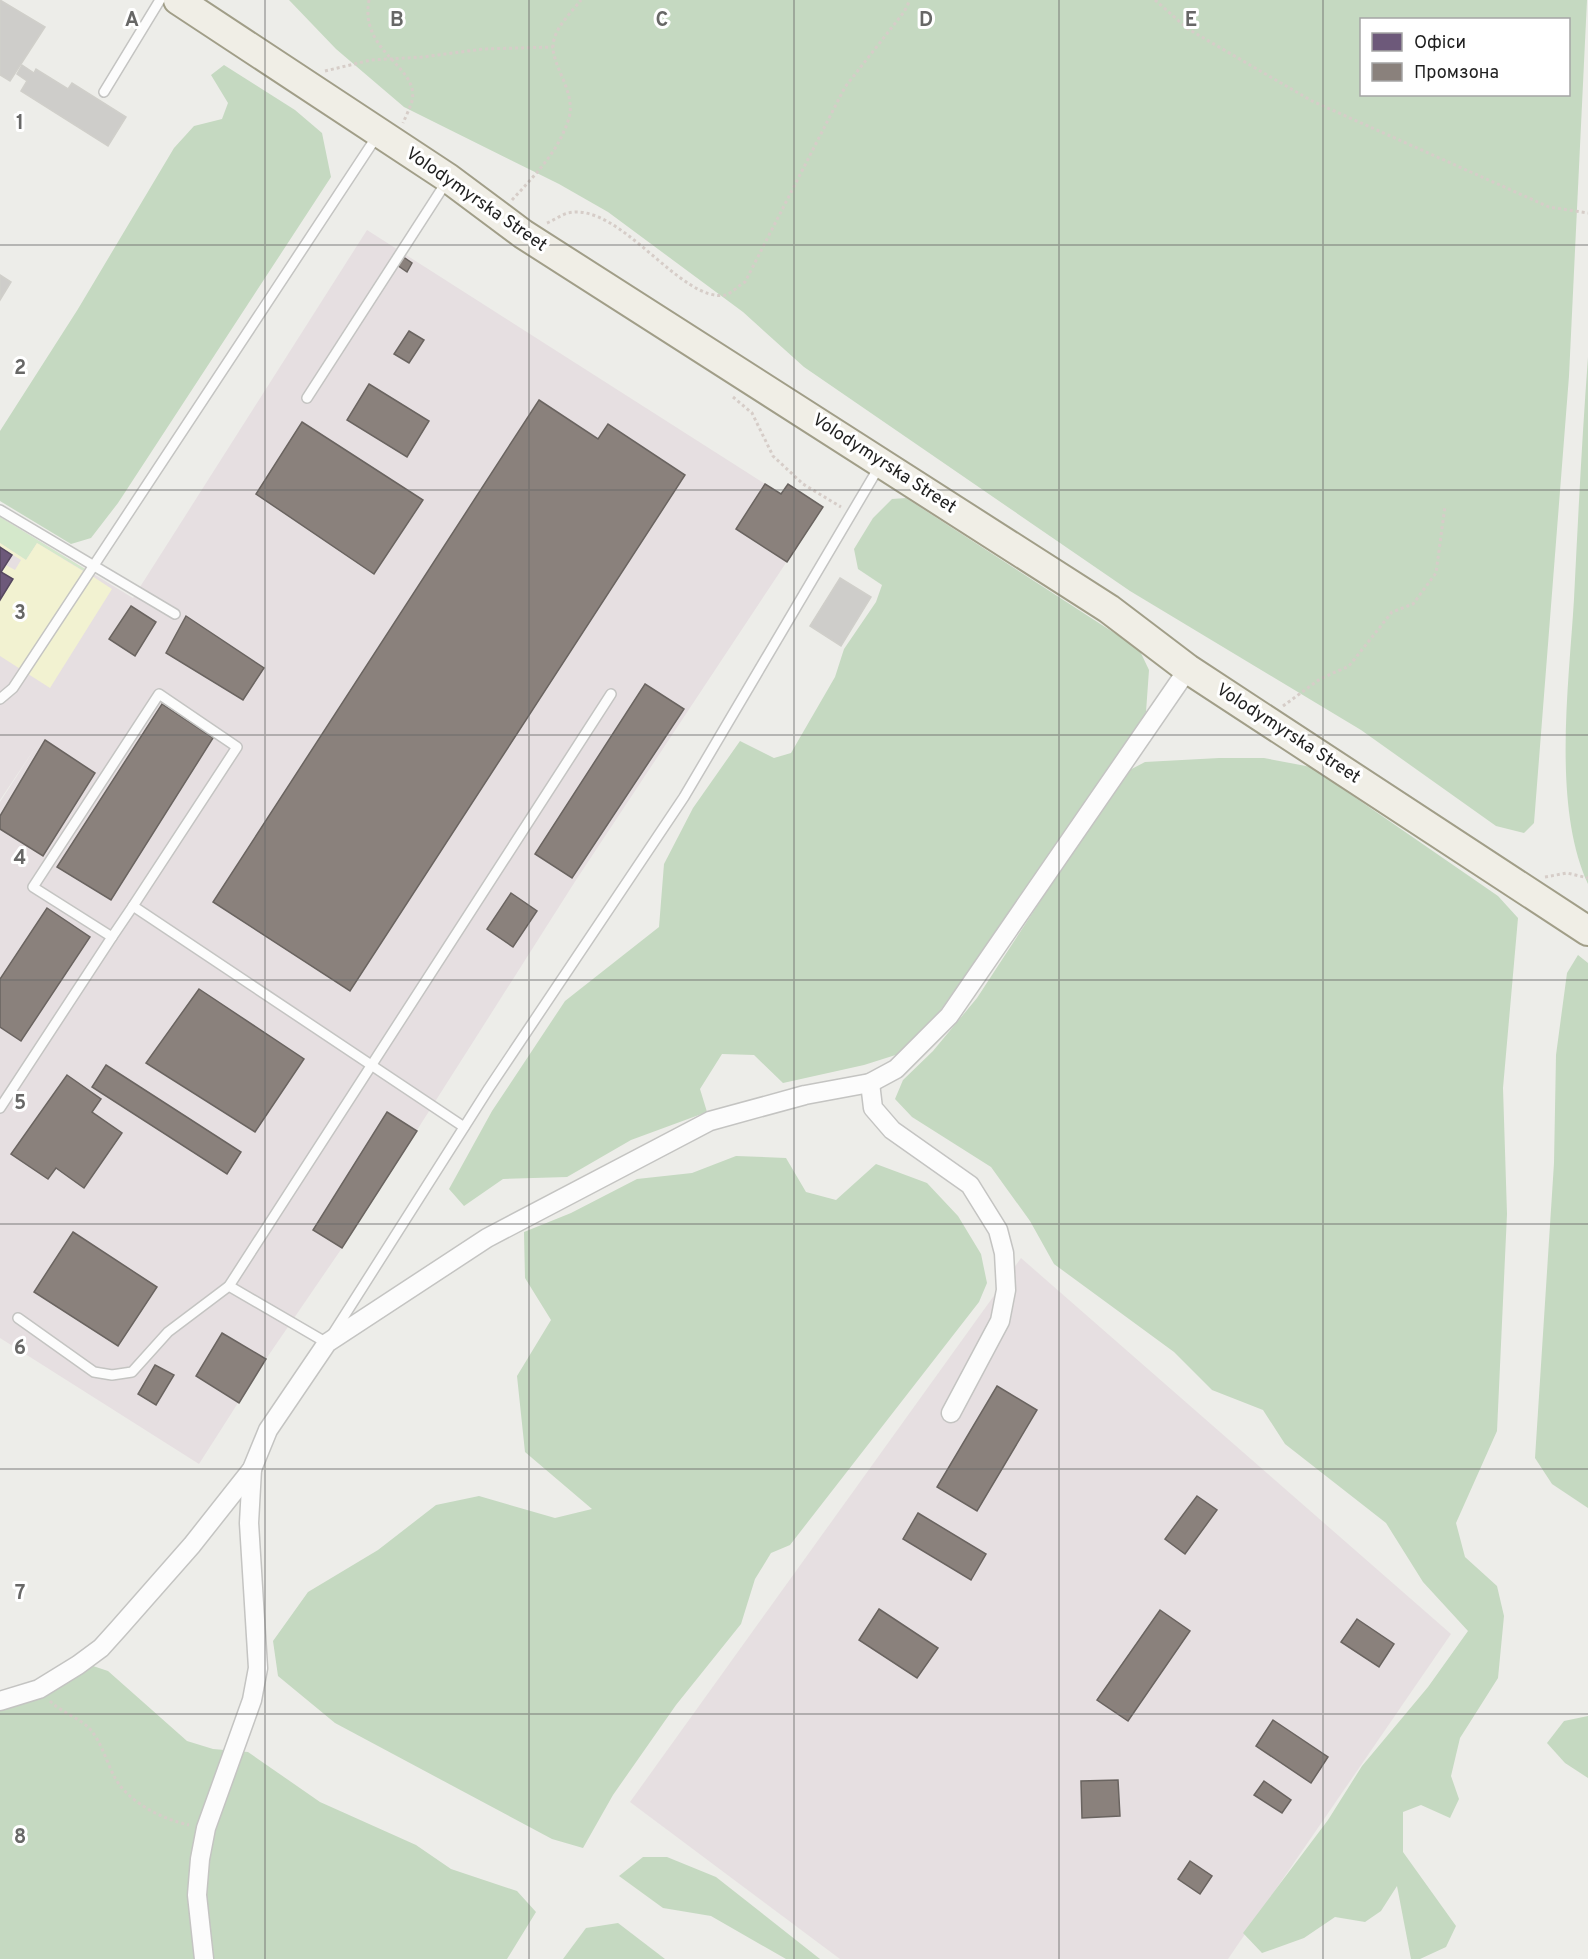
<svg xmlns="http://www.w3.org/2000/svg" width="1588" height="1959" viewBox="0 0 1588 1959" font-family="Overpass,sans-serif">
  <rect width="100%" height="100%" fill="#edede9"/>
  <g fill="#e6dfe1">
    <path d="M367,230L781,494L788,484L823,507L576,880L342,1248L266,1359L199,1464L0,1338V802L37,745L0,800V517L133,598Z"/>
    <path d="M1021,1258L1451,1634L1228,1959H840L630,1802Z"/>
  </g>
  <path fill="#d4e8cb" d="M0,517L85,569L84,571L37,543L26,560L0,543Z"/>
  <g fill="#c5d9c1" fill-rule="evenodd">
    <path d="M289,0H1587L1569,376L1534,823L1524,833L1496,826L1361,730L1130,591L804,367L743,312L608,212L559,184L404,107L336,49ZM1362,20H1568V94H1362Z"/>
    <path d="M224,65L295,110L322,133L331,177L118,503L91,538L71,544L0,501V431L78,309L174,148L194,126L222,119L228,103L211,75Z"/>
    <path d="M1588,357V884C1552,806 1569,684 1574,599C1578,519 1582,438 1588,357Z"/>
    <path d="M906,498L1139,649L1149,670L1146,712L1117,761L935,1018L905,1052L864,1065L783,1083L754,1055L722,1054L700,1089L707,1112L631,1140L567,1177L503,1179L464,1206L449,1189L492,1111L565,1001L659,927L664,864L693,808L740,741L774,758L791,753L835,677L844,649L876,602L882,585L858,569L854,549L873,518L892,499Z"/>
    <path d="M1219,758H1264L1311,767L1498,896L1518,918L1503,1088L1507,1214L1497,1431L1456,1523L1465,1557L1497,1586L1504,1616L1498,1678L1460,1738L1451,1776L1459,1799L1450,1818L1421,1805L1403,1812V1852L1456,1926L1446,1947L1420,1959H1411L1397,1886L1381,1911L1365,1922L1335,1917L1304,1938L1262,1953L1243,1933L1328,1820L1362,1766L1428,1687L1468,1631L1423,1582L1386,1523L1285,1444L1263,1410L1212,1390L1174,1352L1054,1264L1030,1221L991,1167L912,1117L895,1099L903,1080L933,1051L977,998L1124,773L1145,762Z"/>
    <path d="M1578,955L1588,963V1508L1552,1484L1535,1458L1554,1163L1556,1055L1567,973Z"/>
    <path d="M736,1156L786,1158L806,1192L836,1200L876,1164L927,1183L958,1216L981,1254L987,1283L979,1302L790,1545L771,1553L755,1579L741,1624L676,1705L613,1795L583,1848L552,1839L335,1723L278,1676L273,1641L308,1592L378,1550L436,1505L479,1496L555,1518L592,1509L525,1452L517,1376L551,1320L525,1278L524,1232L571,1213L637,1179L692,1173Z"/>
    <path d="M90,1665L108,1671L187,1741L213,1749L248,1752L320,1802L416,1845L451,1869L517,1891L536,1912L507,1959H0V1705Z"/>
    <path d="M1588,1716V1778L1565,1763L1547,1743L1564,1721Z"/>
    <path d="M643,1857H667L716,1877L820,1959H786L711,1916L663,1908L619,1876Z"/>
    <path d="M618,1923L665,1959H563L586,1928Z"/>
  </g>
  <path fill="#f2f2d1" d="M0,543L26,560L37,543L83,571L85,568L91,571L89,574L112,589L50,688L0,656V600L13,580L2,572L6,565L15,570L21,560L0,547Z"/>
  <path fill="#6d597a" stroke="#56485f" stroke-width="1.5" d="M0,547L12,555L1,572L13,579L0,600Z"/>
  <g fill="#8a817c" stroke="#6a6460" stroke-width="1.5">
    <path d="M402,256L412,263L407,272L397,265Z"/>
    <path d="M409,331L424,340L409,363L394,354Z"/>
    <path d="M369,384L429,421L407,457L347,420Z"/>
    <path d="M539,400L598,439L608,424L685,475L350,991L213,902Z"/>
    <path d="M302,422L423,500L374,574L256,494Z"/>
    <path d="M765,484L781,494L788,484L823,507L787,562L736,529Z"/>
    <path d="M131,606L156,622L135,656L109,639Z"/>
    <path d="M186,616L264,668L243,700L166,653Z"/>
    <path d="M645,684L684,709L572,878L535,854Z"/>
    <path d="M162,704L213,738L111,900L57,867Z"/>
    <path d="M45,740L95,773L43,856L0,829V816Z"/>
    <path d="M511,893L537,911L513,947L487,929Z"/>
    <path d="M47,908L90,937L21,1041L0,1027V979Z"/>
    <path d="M199,989L304,1059L255,1132L146,1063Z"/>
    <path d="M106,1065L241,1152L227,1174L92,1087Z"/>
    <path d="M67,1075L101,1099L92,1112L122,1133L84,1188L56,1168L48,1179L11,1154Z"/>
    <path d="M387,1112L417,1131L342,1248L313,1230Z"/>
    <path d="M73,1232L157,1287L118,1346L34,1292Z"/>
    <path d="M222,1333L266,1359L239,1403L196,1376Z"/>
    <path d="M155,1365L174,1375L156,1405L138,1394Z"/>
    <path d="M997,1386L1037,1410L977,1511L937,1487Z"/>
    <path d="M1197,1496L1217,1510L1185,1554L1165,1539Z"/>
    <path d="M918,1513L986,1554L971,1580L903,1539Z"/>
    <path d="M879,1609L938,1648L917,1678L859,1640Z"/>
    <path d="M1160,1610L1190,1631L1128,1721L1097,1700Z"/>
    <path d="M1357,1619L1394,1644L1379,1667L1341,1642Z"/>
    <path d="M1273,1720L1328,1757L1311,1783L1256,1746Z"/>
    <path d="M1118,1780L1120,1816L1082,1818L1081,1781Z"/>
    <path d="M1264,1781L1291,1800L1282,1813L1254,1795Z"/>
    <path d="M1190,1861L1212,1876L1200,1894L1178,1879Z"/>
  </g>
  <g fill="#cecdca" stroke="#d0cfca" stroke-width="1.5">
    <path d="M0,0L45,27L10,81L0,75Z"/>
    <path d="M22,65L34,73L36,69L68,89L72,83L126,117L108,146L21,91L27,81L17,74Z"/>
    <path d="M0,275L11,282L0,300Z"/>
    <path d="M840,578L871,597L841,646L810,626Z"/>
  </g>
  <g fill="none" stroke-linecap="round" stroke-linejoin="round">
    <g stroke="#c4c4c2" stroke-width="12">
      <g id="service">
        <path d="M104,92L160,0"/>
        <path d="M307,398L447,181"/>
        <path d="M0,510L175,614"/>
        <path d="M0,699L13,688L377,136"/>
        <path d="M112,937L133,906"/>
        <path d="M0,1108L112,937L33,887L159,694L237,747L133,906L464,1127"/>
        <path d="M229,1286L327,1343L489,1088L684,797L879,467"/>
        <path d="M18,1318L94,1372L112,1375L132,1372L168,1332L229,1286L611,694"/>
      </g>
    </g>
    <g stroke="#c4c4c2" stroke-width="21">
      <g id="minor">
        <path d="M870,1083L873,1108L892,1130L970,1185L998,1230L1004,1253L1006,1290L1000,1321L951,1413"/>
        <path d="M0,1701L39,1689L78,1665L101,1648L119,1628L192,1545L252,1469L268,1430L327,1343L487,1238L710,1121L805,1095L870,1083L896,1069L949,1016L1188,669"/>
        <path d="M204,1959L197,1895L200,1859L206,1828L252,1700L258,1668L249,1523L252,1469"/>
      </g>
    </g>
    <g stroke="#a19e88" stroke-width="32">
      <path id="primary" d="M178,0L448,178L523,234L1109,609L1188,669L1588,931"/>
    </g>
    <g stroke="#d6cdc8" stroke-width="3" stroke-dasharray="3 3" stroke-linecap="butt">
      <path d="M369,0C359,53 420,66 412,101C410,108 406,116 403,123"/>
      <path d="M1155,0L1188,29L1312,101L1549,207L1588,213"/>
      <path d="M325,71L371,60L423,57L483,49L553,47"/>
      <path d="M512,200C535,175 559,151 569,118C576,93 553,67 553,47C553,29 571,13 581,0"/>
      <path d="M547,223C554,220 561,215 568,213C620,201 681,304 726,295C732,293 739,285 745,282L845,87L904,12L910,0"/>
      <path d="M733,397L752,413L773,456L803,484L841,507"/>
      <path d="M1283,706L1320,679L1349,666L1392,612L1413,604L1436,573L1445,506"/>
      <path d="M1545,877L1567,873L1588,878"/>
      <path d="M50,1701C61,1712 77,1717 88,1727C101,1740 106,1761 114,1776C127,1802 162,1819 189,1825"/>
    </g>
    <use href="#service" stroke="#fcfcfc" stroke-width="9"/>
    <use href="#minor" stroke="#fcfcfc" stroke-width="18"/>
    <use href="#primary" stroke="#f0eee6" stroke-width="28"/>
  </g>
  <path fill="none" stroke="#676766" stroke-width="1.5" stroke-opacity="0.55" d="M265,0V1959M529,0V1959M794,0V1959M1059,0V1959M1323,0V1959M0,245H1588M0,490H1588M0,735H1588M0,980H1588M0,1224H1588M0,1469H1588M0,1714H1588"/>
  <g text-anchor="middle" dominant-baseline="central" stroke-width="6" stroke-linejoin="round" paint-order="stroke">
    <g font-size="18" fill="#1f1f1f" stroke="#fff">
      <text transform="translate(476 200) rotate(35)">Volodymyrska Street</text>
      <text transform="translate(884 464) rotate(33)">Volodymyrska Street</text>
      <text transform="translate(1288 734) rotate(33)">Volodymyrska Street</text>
    </g>
  </g>
  <g font-size="20" text-anchor="middle" font-weight="bold" fill="#676766" stroke="#fff" stroke-width="6" stroke-linejoin="round" paint-order="stroke">
    <text x="132" y="26">A</text>
    <text x="397" y="26">B</text>
    <text x="662" y="26">C</text>
    <text x="926" y="26">D</text>
    <text x="1191" y="26">E</text>
    <text x="20" y="129">1</text>
    <text x="20" y="374">2</text>
    <text x="20" y="619">3</text>
    <text x="20" y="864">4</text>
    <text x="20" y="1109">5</text>
    <text x="20" y="1354">6</text>
    <text x="20" y="1599">7</text>
    <text x="20" y="1843">8</text>
  </g>
  <rect x="1360" y="18" width="210" height="78" fill="#ffffff" stroke="#a5a5a5" stroke-width="1.5"/>
  <rect x="1372" y="33" width="30" height="18" fill="#6d597a" stroke="#a5a5a5" stroke-width="1.5"/>
  <text x="1414" y="48" font-size="18" fill="#1f1f1f">Офіси</text>
  <rect x="1372" y="63" width="30" height="18" fill="#8a817c" stroke="#a5a5a5" stroke-width="1.5"/>
  <text x="1414" y="78" font-size="18" fill="#1f1f1f">Промзона</text>
</svg>
